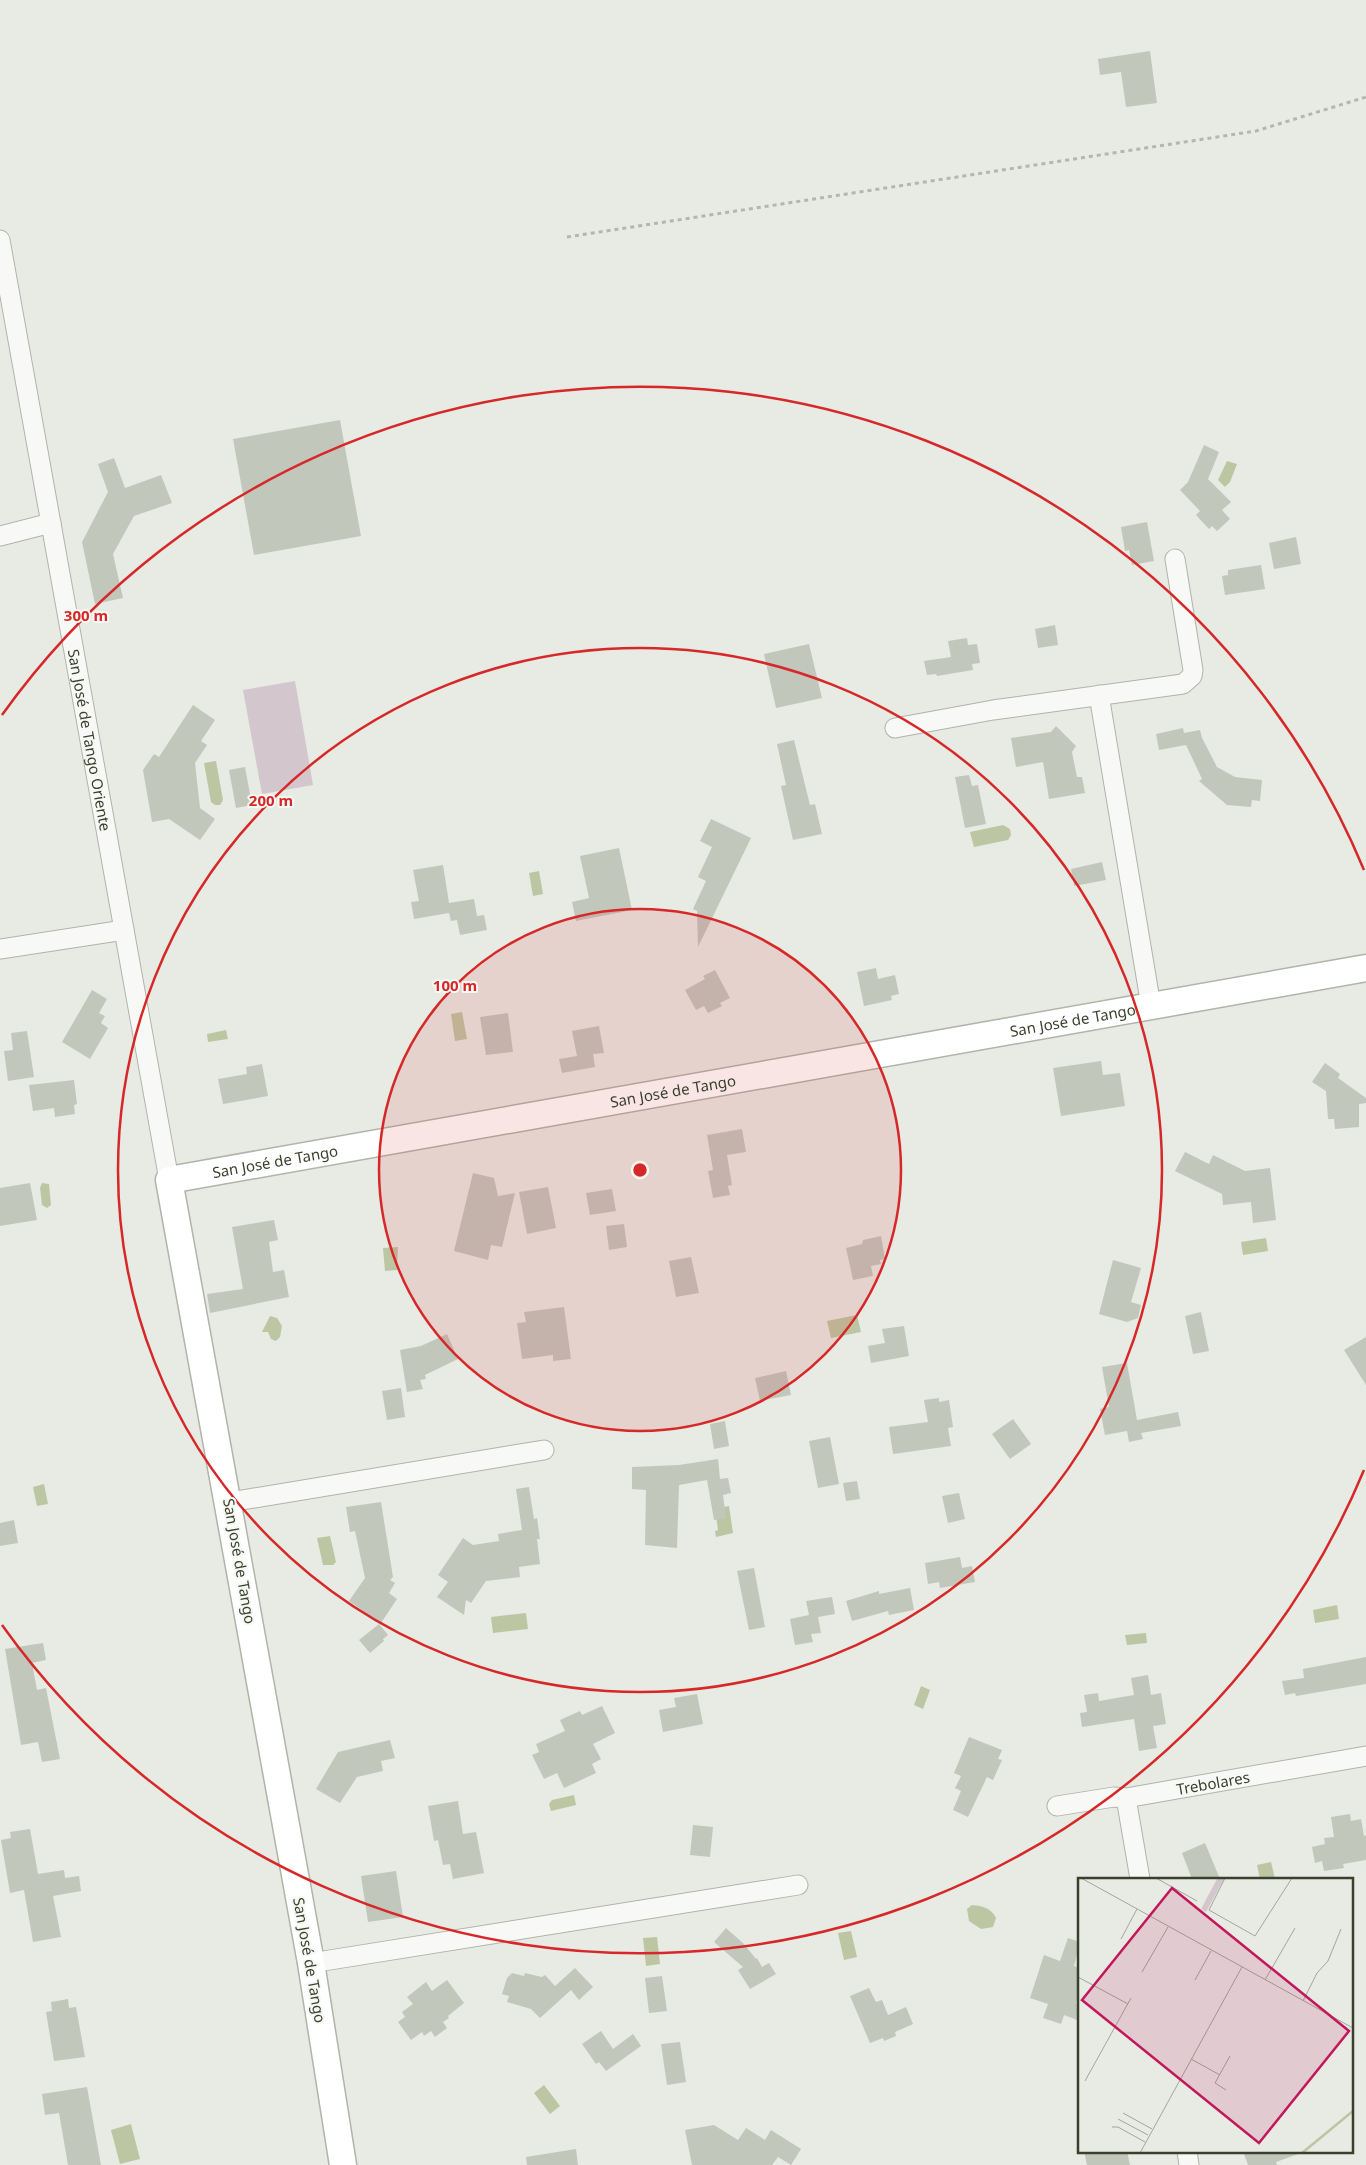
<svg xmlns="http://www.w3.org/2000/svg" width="1366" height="2165" viewBox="0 0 1366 2165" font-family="'Noto Sans',sans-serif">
  <rect width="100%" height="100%" fill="#e8eae4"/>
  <path fill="#d3c6cd" d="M295,681L313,785L262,794L243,690Z"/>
  <g fill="#bdc6a3">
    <path d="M1227,461L1237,464L1230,482L1225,487L1218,480Z"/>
    <path d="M216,761L223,800L220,805H215L211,802L204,763Z"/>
    <path d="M1003,825L1010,829L1011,835L1008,840L974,847L970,832Z"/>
    <path d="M539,871L543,894L533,896L529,873Z"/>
    <path d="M462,1012L467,1039L455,1041L451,1014Z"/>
    <path d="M226,1030L228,1039L208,1042L207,1034Z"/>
    <path d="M42,1183L49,1184L51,1205L47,1208L42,1205L40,1188Z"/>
    <path d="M1266,1238L1268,1251L1243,1255L1241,1242Z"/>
    <path d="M398,1247L397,1270L385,1271L383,1248Z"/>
    <path d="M857,1315L861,1332L831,1338L827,1321Z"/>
    <path d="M270,1316L277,1318L282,1326L280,1337L276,1341L271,1339L268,1332H262Z"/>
    <path d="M44,1484L48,1504L37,1506L33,1487Z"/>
    <path d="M729,1506L733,1533L716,1537L715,1531L718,1530L715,1509Z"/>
    <path d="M330,1536L336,1562L333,1565H323L317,1538Z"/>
    <path d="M1337,1605L1339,1619L1315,1623L1313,1610Z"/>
    <path d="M526,1613L528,1629L493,1633L491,1617Z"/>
    <path d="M1146,1633L1147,1643L1127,1645L1125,1635Z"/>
    <path d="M921,1686L930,1690L923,1709L914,1705Z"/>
    <path d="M574,1795L576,1805L551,1811L549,1804L552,1800Z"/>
    <path d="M1271,1862L1275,1879H1260L1257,1865Z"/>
    <path d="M972,1905C983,1906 991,1908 996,1918L993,1927L981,1929L969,1921L967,1909Z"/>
    <path d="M851,1931L857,1957L844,1960L838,1933Z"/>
    <path d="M657,1937L660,1964L646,1966L643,1938Z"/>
    <path d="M544,2085L560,2106L550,2114L534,2093Z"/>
    <path d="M131,2124L140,2159L120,2164L111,2130Z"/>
  </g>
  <g fill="#c2c7bc">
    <path d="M1150,51L1157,103L1126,107L1121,72L1100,75L1098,59Z"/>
    <path d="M340,420L361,536L254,555L233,439Z"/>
    <path d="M1204,445L1219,452L1208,479L1231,502L1222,510L1230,519L1217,531L1212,526L1209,529L1196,515L1200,511L1180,490L1188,482Z"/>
    <path d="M114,458L125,488L161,475L172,503L134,516L113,554L123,598L95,604L82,542L108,492L98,464Z"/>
    <path d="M1147,522L1154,561L1132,565L1129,550L1125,551L1121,527Z"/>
    <path d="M1296,537L1301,564L1274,569L1269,543Z"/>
    <path d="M1261,565L1265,589L1225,595L1222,576L1228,575V570Z"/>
    <path d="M1055,625L1058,645L1038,648L1035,629Z"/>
    <path d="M967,638L968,645L977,644L980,663L972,664L973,670L937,676L936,674L927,675L924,661L951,657L948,641Z"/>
    <path d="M809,644L822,698L776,708L764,654Z"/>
    <path d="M193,705L215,720L201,741L207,745L195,763L200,808L215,819L200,840L169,819L152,822L143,770L154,754L159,757Z"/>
    <path d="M1056,726L1076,746L1072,752L1077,777H1082L1085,793L1049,799L1043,762L1016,767L1011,738L1051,732Z"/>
    <path d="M1183,728L1184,733L1200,730L1202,738L1217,767L1235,777L1262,780L1260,801L1252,800L1251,807L1227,805L1199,781L1202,779L1186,745L1159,750L1156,734Z"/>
    <path d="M794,740L810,805L815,804L822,834L793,840L781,786L786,785L777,744Z"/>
    <path d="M245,767L252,805L236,808L229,770Z"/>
    <path d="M969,775L972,786L978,785L986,824L965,828L955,777Z"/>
    <path d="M711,819L751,838L698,947L697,911L693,909L706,881L698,877L712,847L700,841Z"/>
    <path d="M619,848L632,910L576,921L572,902L589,898L580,856Z"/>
    <path d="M1102,862L1106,880L1074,886L1071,869Z"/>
    <path d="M443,865L449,903L474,899L477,916L484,915L487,930L460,935L457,920L451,921L449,913L414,919L411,902L419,901L413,870Z"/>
    <path d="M876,968L878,979L895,975L899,994L891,996L892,1000L864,1006L857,972Z"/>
    <path d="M715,970L730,998L720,1003L722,1006L708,1013L704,1006L696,1010L685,990L705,979L703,976Z"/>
    <path d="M92,990L107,999L99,1013L105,1016L101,1023L108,1028L90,1059L62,1042Z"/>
    <path d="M508,1013L513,1052L486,1055L480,1017Z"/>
    <path d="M599,1026L604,1053L593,1054L595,1067L562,1073L559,1059L577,1056L572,1031Z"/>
    <path d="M27,1031L34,1077L8,1081L4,1051L13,1050L11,1033Z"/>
    <path d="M1101,1061L1103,1075L1120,1073L1125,1106L1061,1116L1053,1068Z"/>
    <path d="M1325,1063L1340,1074L1338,1078L1366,1098V1103L1359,1104V1127L1335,1129L1334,1119H1328L1326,1091L1312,1082Z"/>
    <path d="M262,1064L268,1096L223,1104L218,1079L247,1074L246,1067Z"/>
    <path d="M74,1080L77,1104L74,1105L75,1114L55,1117L54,1108L33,1111L29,1085Z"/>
    <path d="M742,1129L746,1152L727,1155L732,1185L728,1186L730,1195L713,1198L708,1171L713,1170L707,1135Z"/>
    <path d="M1185,1152L1209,1164L1213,1155L1245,1171L1270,1168L1276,1220L1253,1223L1251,1202L1223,1205L1222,1194L1175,1171Z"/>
    <path d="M473,1173L494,1178L498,1196L515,1193L502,1247L491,1245L488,1260L454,1251Z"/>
    <path d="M30,1183L37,1220L0,1226V1188Z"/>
    <path d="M548,1187L556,1228L527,1234L519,1192Z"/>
    <path d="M612,1189L616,1211L590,1215L586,1193Z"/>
    <path d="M274,1220L278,1240L269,1242L273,1272L284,1270L289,1297L210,1313L207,1294L243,1289L232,1227Z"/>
    <path d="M624,1224L627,1247L609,1250L606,1226Z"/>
    <path d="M881,1236L885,1259L880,1260L881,1264L871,1266L873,1276L853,1280L846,1248L862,1244L863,1240Z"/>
    <path d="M691,1257L699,1293L676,1297L669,1261Z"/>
    <path d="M1113,1260L1141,1268L1131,1302L1141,1305L1138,1318L1127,1322L1099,1314Z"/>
    <path d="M564,1307L571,1359L553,1361V1355L522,1359L517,1323L526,1322L524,1312Z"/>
    <path d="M1201,1312L1209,1351L1193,1354L1185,1316Z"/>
    <path d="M904,1326L909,1356L871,1363L868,1346L885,1343L882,1329Z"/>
    <path d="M447,1334L458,1359L425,1375L426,1379L420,1380L423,1389L407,1392L400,1350L421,1346Z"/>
    <path d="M1366,1337V1385L1344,1350Z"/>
    <path d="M1127,1363L1137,1420L1178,1412L1181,1426L1141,1433L1143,1439L1129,1442L1127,1431L1105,1435L1100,1409L1109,1407L1102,1367Z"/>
    <path d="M786,1371L791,1395L760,1401L755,1378Z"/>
    <path d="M401,1388L405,1417L387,1420L382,1391Z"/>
    <path d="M939,1398V1402L949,1400L953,1427L948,1428L951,1446L893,1454L889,1427L928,1422L924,1400Z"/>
    <path d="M1013,1419L1031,1444L1010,1459L992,1434Z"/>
    <path d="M725,1421L729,1446L714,1449L710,1424Z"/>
    <path d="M830,1437L839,1484L818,1488L809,1441Z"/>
    <path d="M718,1459L720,1479L728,1478L731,1493L723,1495L726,1518L714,1520L707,1480L679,1485L677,1548L645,1545L646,1490L632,1489V1467L679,1465Z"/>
    <path d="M857,1481L860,1499L846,1501L843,1483Z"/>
    <path d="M529,1487L534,1519L537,1518L540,1539H537L540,1564L519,1567L520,1577L486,1581L471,1603L466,1600L464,1615L437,1597L448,1582L438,1575L463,1538L473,1545L499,1541L498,1534L522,1530L516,1489Z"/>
    <path d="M959,1493L965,1519L948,1523L942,1496Z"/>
    <path d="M381,1502L393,1577L390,1580L395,1583L389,1593L397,1599L381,1623L349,1601L365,1578L355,1531L350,1532L346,1507Z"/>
    <path d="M14,1520L18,1543L0,1546V1523Z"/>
    <path d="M960,1557L962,1568L972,1566L975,1582L940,1588L939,1582L928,1584L925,1563Z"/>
    <path d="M754,1568L765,1627L749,1630L737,1571Z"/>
    <path d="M910,1588L914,1610L889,1615L888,1611L852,1621L846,1601L879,1591V1594Z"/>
    <path d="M832,1597L835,1614L818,1617L821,1633L811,1634L813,1642L795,1645L790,1619L809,1615L806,1601Z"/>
    <path d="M379,1624L388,1635L383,1639L384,1641L370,1653L359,1640Z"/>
    <path d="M43,1643L46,1660L32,1663L37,1690L46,1688L60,1759L42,1762L38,1742L21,1745L5,1649Z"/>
    <path d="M1366,1657V1684L1296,1696L1295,1693L1285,1695L1282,1681L1304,1678L1303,1669Z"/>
    <path d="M1148,1675L1151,1695L1161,1693L1166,1724L1153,1726L1157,1748L1139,1751L1134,1719L1082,1727L1080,1713L1087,1712L1084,1695L1098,1693L1099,1701L1134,1695L1131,1678Z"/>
    <path d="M697,1694L703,1724L663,1732L659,1710L676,1707L674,1698Z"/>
    <path d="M602,1706L615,1733L593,1744L601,1759L592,1764L596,1773L564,1788L557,1773L544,1779L532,1755L539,1752L536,1744L565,1731L560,1720L580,1711L582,1715Z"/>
    <path d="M969,1737L1002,1750L998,1759L1002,1760L993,1780L987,1777L968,1817L953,1810L961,1791L955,1788L961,1776L954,1773Z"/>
    <path d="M390,1740L395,1758L381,1761L383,1771L357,1777L340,1803L316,1789L338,1752Z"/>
    <path d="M458,1801L463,1834L476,1832L484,1873L453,1879L450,1864L443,1865L438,1840L434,1841L428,1806Z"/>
    <path d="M1350,1814L1351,1821L1361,1819L1364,1836L1366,1835V1860L1343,1864L1344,1868L1324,1871L1322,1861L1315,1863L1312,1847L1325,1844L1324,1838L1334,1837L1331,1817Z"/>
    <path d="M693,1825L713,1827L710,1857L690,1855Z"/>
    <path d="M30,1829L38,1874L64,1870L65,1878L79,1876L81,1891L53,1896L61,1937L33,1942L24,1890L10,1893L1,1840L11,1838L10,1832Z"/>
    <path d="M1205,1843L1220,1879H1192L1182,1853Z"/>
    <path d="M396,1871L403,1917L368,1922L361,1876Z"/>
    <path d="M726,1928L744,1944L756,1959L757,1958L762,1967L769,1963L776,1974L750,1989L738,1970L743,1967L714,1942Z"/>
    <path d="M1068,1938L1080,1942L1074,1966L1080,1968V1993L1076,2003L1080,2005V2021L1064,2015L1061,2024L1043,2018L1048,2004L1030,1998L1044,1955L1060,1961Z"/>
    <path d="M575,1968L593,1987L579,2000L571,1990L540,2018L531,2009L507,2002L509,1996L502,1994L507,1978L512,1973L524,1976L525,1973L542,1977L545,1975L555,1986Z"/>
    <path d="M662,1976L667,2011L649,2013L645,1978Z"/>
    <path d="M447,1980L464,2003L448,2016L449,2018L443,2022L447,2028L435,2037L431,2031L424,2036L422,2032L411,2040L398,2022L405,2017L402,2012L413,2004L407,1997L426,1982L432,1991Z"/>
    <path d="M869,1988L876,2002L882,2000L888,2015L906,2007L913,2024L895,2032L896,2036L884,2041L883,2038L870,2043L850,1996Z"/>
    <path d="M68,1999L69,2008L76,2007L85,2057L54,2061L46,2012L52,2011L51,2002Z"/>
    <path d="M601,2031L613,2049L633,2034L641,2046L606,2071L599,2062L596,2064L582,2044Z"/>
    <path d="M680,2042L686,2082L667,2085L661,2044Z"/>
    <path d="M87,2087L101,2165H68L59,2113L45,2115L42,2094Z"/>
    <path d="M714,2125L738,2140L746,2128L765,2140L771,2130L801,2149L791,2165L778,2157L772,2165H692L685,2130Z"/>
    <path d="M576,2149L578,2165H527L526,2157Z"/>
    <path d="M1084,2151H1127L1130,2165H1087Z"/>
    <path d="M1243,2151H1301V2153L1276,2162L1277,2165H1248Z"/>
  </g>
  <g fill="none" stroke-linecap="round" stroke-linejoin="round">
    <g stroke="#b0b4a9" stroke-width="21">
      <g id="street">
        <path id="s1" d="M0,240L169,1180"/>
        <path d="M0,536L51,523"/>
        <path d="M1099,695L1151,1006"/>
        <path d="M895,728L993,710L1183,684L1192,676L1193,670L1175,559"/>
        <path d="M0,949L124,930"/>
        <path d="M230,1502L544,1450"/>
        <path d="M1126,1798L1140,1879"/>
        <path id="s2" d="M1057,1806L1114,1797L1126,1798L1366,1756"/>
        <path d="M311,1963L798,1885"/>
        <path d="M1187,2151L1189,2165"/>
      </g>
    </g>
    <g stroke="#b0b4a9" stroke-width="29">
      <g id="secondary">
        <path id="s3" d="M343,2165L311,1963L169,1180L1366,968"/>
      </g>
    </g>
    <path stroke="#b3b7ae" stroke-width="3" stroke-dasharray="4 4" stroke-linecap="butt" d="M567,237L1256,131L1366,97"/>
    <use href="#street" stroke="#f8f9f6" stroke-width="19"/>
    <use href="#secondary" stroke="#fff" stroke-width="26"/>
  </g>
  <circle cx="640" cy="1170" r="261" fill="#d62828" fill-opacity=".12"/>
  <g fill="none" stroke="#d62828" stroke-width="2.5">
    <circle cx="640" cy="1170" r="261"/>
    <circle cx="640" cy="1170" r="522"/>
    <path d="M1364 1470A784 784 0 0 1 2 1625M2 715A784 784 0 0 1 1364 870"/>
  </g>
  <g text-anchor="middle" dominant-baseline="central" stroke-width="4" stroke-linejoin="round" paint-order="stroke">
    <g font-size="15" fill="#39412d" stroke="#f6f8f3">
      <text stroke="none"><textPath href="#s1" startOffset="508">San José de Tango Oriente</textPath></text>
      <text stroke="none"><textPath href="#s3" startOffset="1918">San José de Tango</textPath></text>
      <text stroke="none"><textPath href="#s3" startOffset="1512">San José de Tango</textPath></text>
      <text stroke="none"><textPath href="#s3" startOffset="1108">San José de Tango</textPath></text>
      <text transform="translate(240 1561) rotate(80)">San José de Tango</text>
      <text stroke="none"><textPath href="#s2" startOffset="158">Trebolares</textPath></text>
      <text transform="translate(310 1960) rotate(80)">San José de Tango</text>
    </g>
  </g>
  <g transform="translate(1078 1878)">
    <rect width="275" height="275" fill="#e8eae4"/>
    <path d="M139,1H146L128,34L123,31Z" fill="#d3c6cd"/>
    <path fill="none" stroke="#bdc6a3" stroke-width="2.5" d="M224,275L275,233"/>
    <path fill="none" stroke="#a2a69b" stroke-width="1" d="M3,0L275,150M78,0L119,23M147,0L131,32L177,58L214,0M43,61L59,31M64,94L90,49M0,99L50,126M117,102L133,73M187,102L217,50M225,123L239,95L250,83L263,51M113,181L142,197M7,203L53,120M148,212L137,205L152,178M45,235L74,251M40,241L70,257M34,249H40L67,264M62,275L164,89"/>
    <path fill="#c2185b" fill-opacity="0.15" stroke="#c2185b" stroke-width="2.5" d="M94,10L271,153L181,265L4,122Z"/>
    <rect width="275" height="275" fill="none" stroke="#39412d" stroke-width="2.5"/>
  </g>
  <circle cx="640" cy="1170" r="8" fill="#d62828" stroke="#f6f8f3" stroke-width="2.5"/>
  <g font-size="15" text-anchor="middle" font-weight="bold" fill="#d62828" stroke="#f6f8f3" stroke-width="4" stroke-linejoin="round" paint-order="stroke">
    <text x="86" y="621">300 m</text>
    <text x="271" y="806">200 m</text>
    <text x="455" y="991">100 m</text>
  </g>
</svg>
